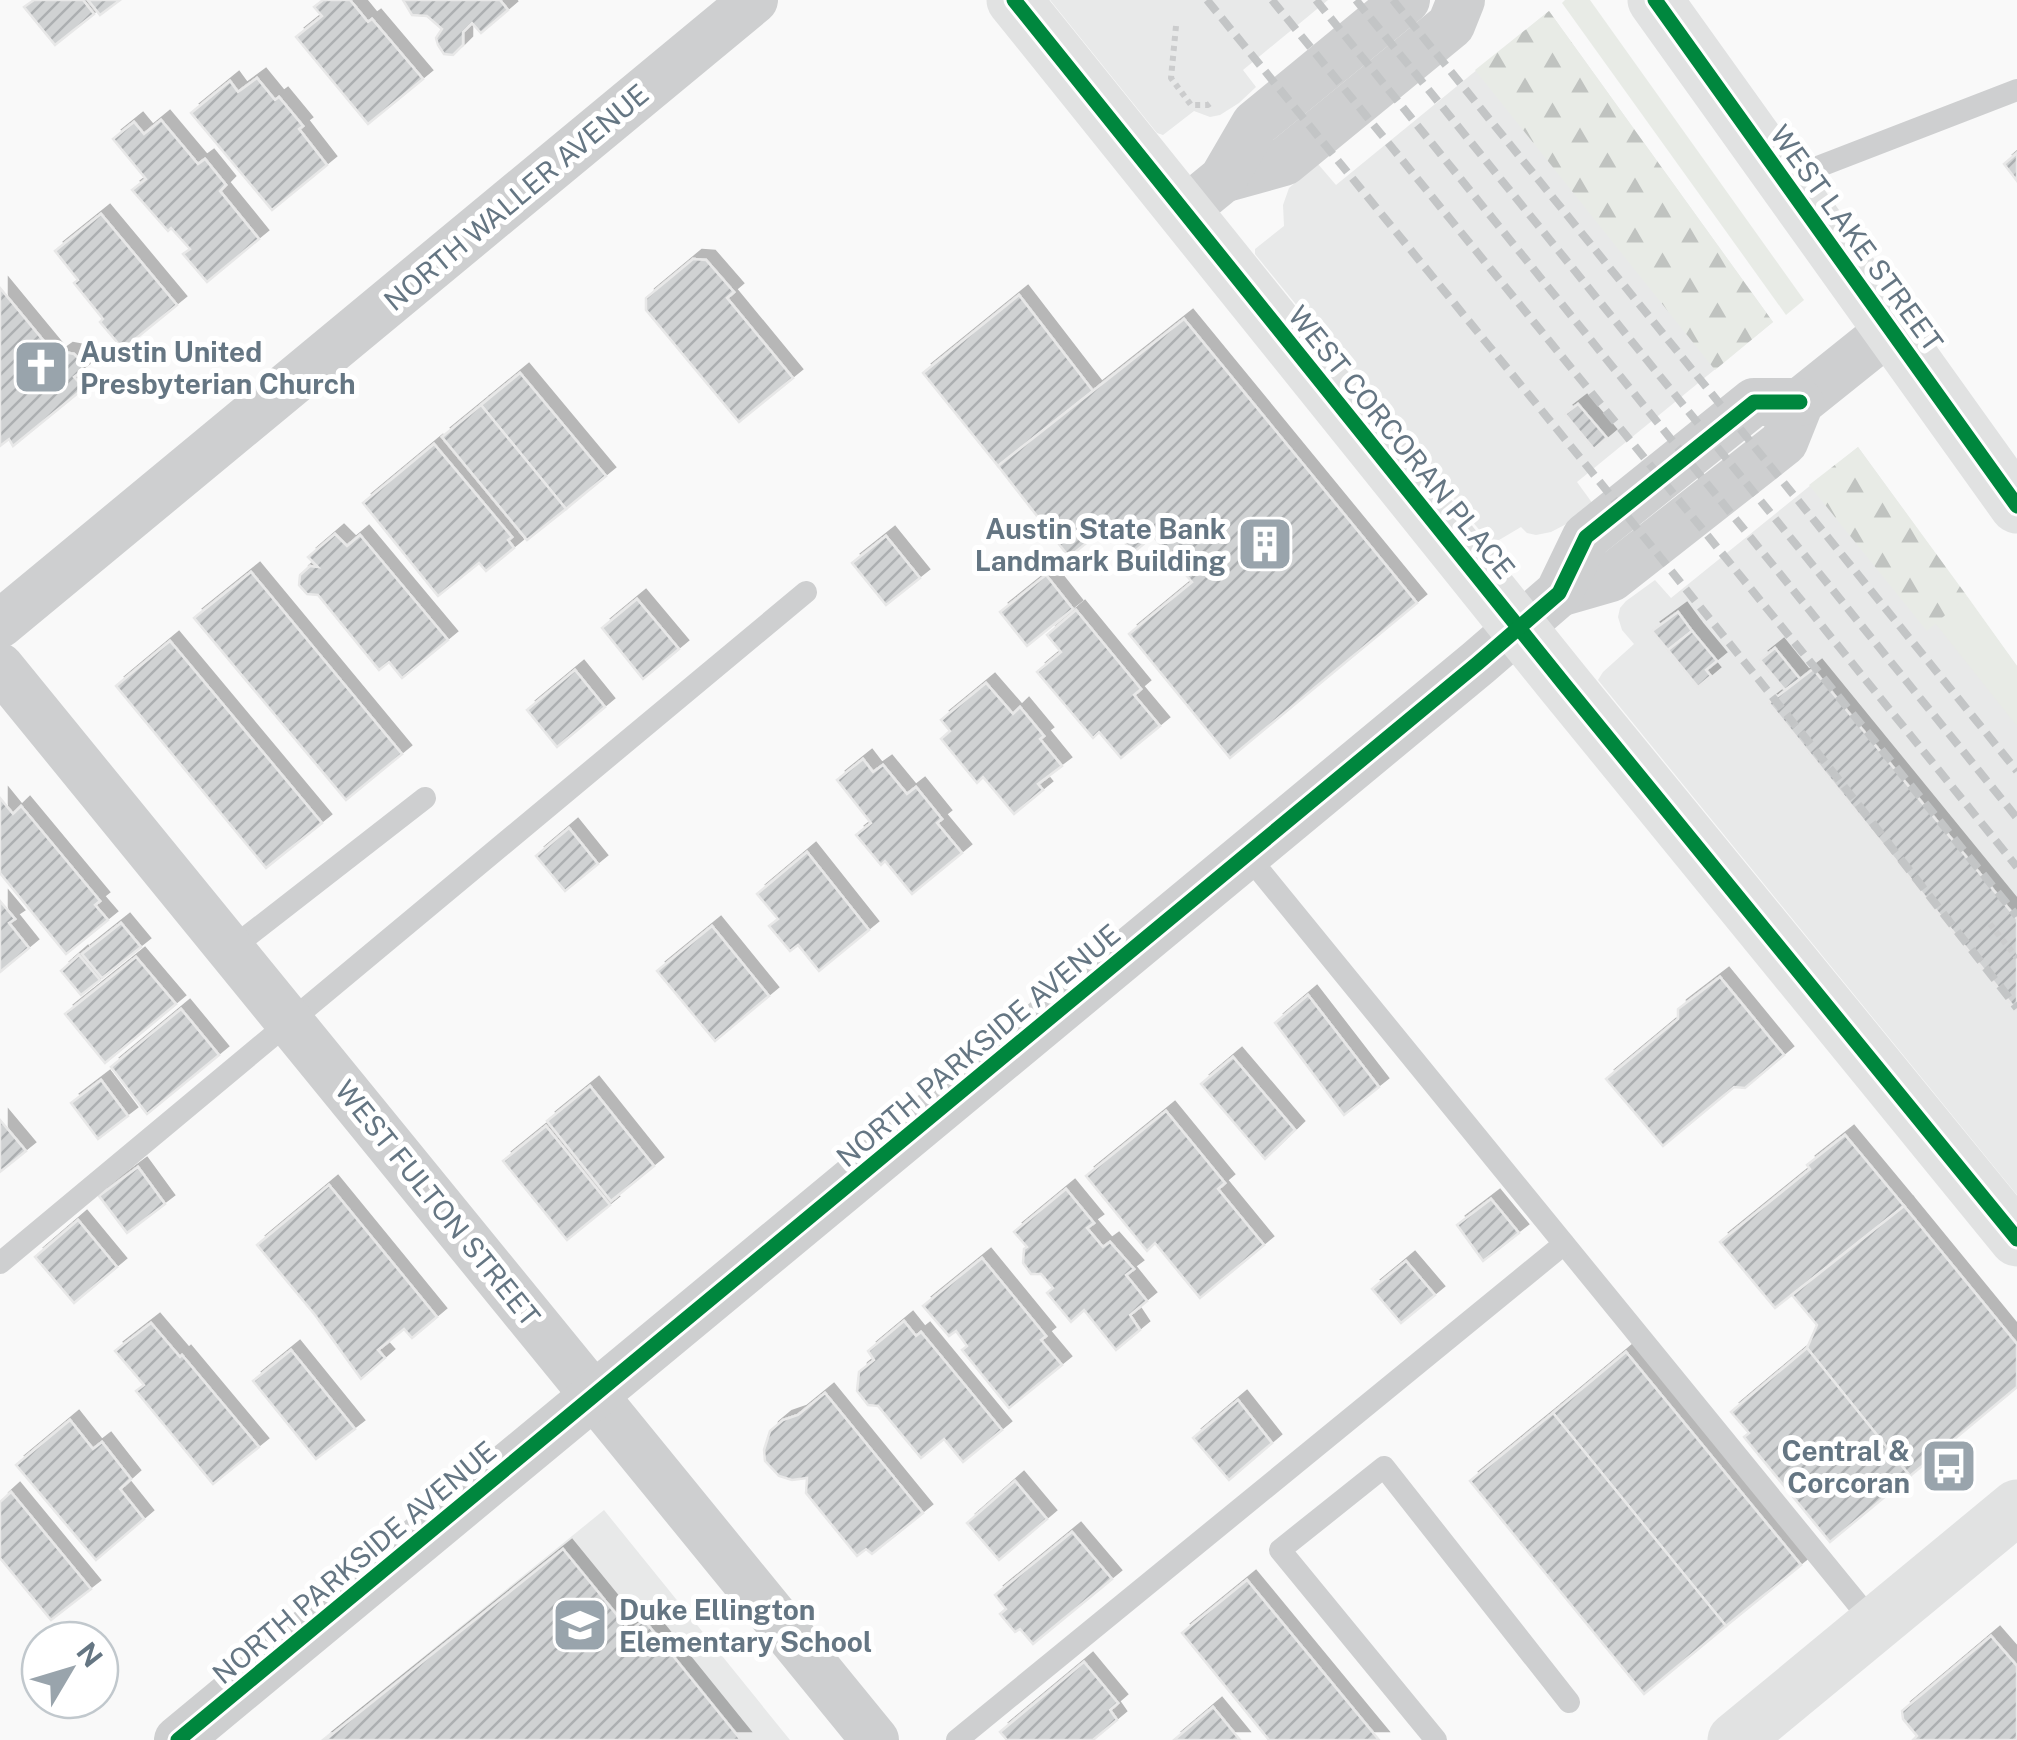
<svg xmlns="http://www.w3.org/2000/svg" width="2017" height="1740" viewBox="0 0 2017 1740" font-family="'Public Sans',sans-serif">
  <defs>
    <pattern id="forest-firs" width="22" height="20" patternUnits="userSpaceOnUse" patternTransform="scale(2.5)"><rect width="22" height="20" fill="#e8ebe6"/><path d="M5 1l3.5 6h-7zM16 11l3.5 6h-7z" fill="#c0c3c0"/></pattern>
    <pattern id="building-hatch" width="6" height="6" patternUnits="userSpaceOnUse" patternTransform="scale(2.5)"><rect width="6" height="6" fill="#d0d2d3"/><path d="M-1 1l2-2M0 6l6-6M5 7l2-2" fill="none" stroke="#acafb1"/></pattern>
    <filter id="shadow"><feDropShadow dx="9" dy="-9" stdDeviation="0" flood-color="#0004"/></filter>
  </defs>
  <rect width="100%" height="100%" fill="#f9f9f9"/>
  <g fill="#e8e9e9">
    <path d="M1050,0H1328L1243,70L1256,87L1239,103L1220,115L1210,117L1194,111L1163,135L1157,133Z"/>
    <path d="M1549,11L1773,322L1577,482L1593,504L1574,520L1551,532L1536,535L1527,533L1521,527L1494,543L1489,542L1255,254V249L1284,226L1283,205L1289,188L1298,180L1318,164L1336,185Z"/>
    <path d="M1858,447L2017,666V1195L1598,680L1603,672L1634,644L1622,630L1618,617L1620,608L1626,601L1655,580L1671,598Z"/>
    <path d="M604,1510L790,1740H321Z"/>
  </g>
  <g fill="#e8ebe6">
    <path d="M1565,0H1590L1804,300L1786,315L1562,3Z"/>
    <path d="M1967,596L2017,666V726L1935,623Z"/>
  </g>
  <g fill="url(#forest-firs)">
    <path d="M1549,11L1773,322L1715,370L1475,70Z"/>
    <path d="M1858,447L1967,596L1927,631L1809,485Z"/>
  </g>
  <g fill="url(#building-hatch)" stroke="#e8e8e8" stroke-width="2.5" filter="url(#shadow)">
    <path d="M34,0H83L94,14L55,45L24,7Z"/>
    <path d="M88,0H120L100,15Z"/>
    <path d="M323,0H350L368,22L372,19L423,79L368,124L296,37L322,16L314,7Z"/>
    <path d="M403,0H500L508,10L481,33L472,23L463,32V45L453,55L444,54L438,45L436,38L442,29L427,16L412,15Z"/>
    <path d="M257,78L275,100L279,97L303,126L299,129L327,165L272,210L191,113L230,81L238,92Z"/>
    <path d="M161,120L198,164L205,159L226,185L220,191L259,239L207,282L183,254L190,249L171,228L168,231L132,190L146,179L113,139L134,122L144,134Z"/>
    <path d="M2017,153V181L2004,164Z"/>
    <path d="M101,214L177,305L123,349L100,322L103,319L74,283L78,280L55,251Z"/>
    <path d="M693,259L706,260L734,292L727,298L793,378L739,422L646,310V298Z"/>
    <path d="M0,288L57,357L64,352L74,354L82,362V371L74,377L84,388L13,446L9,439L0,446Z"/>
    <path d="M1019,295L1093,391L998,466L923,373Z"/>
    <path d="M1184,319L1417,603L1230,758L1129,634L1192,582L1153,536L1133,553L1110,524L1069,557L998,466Z"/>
    <path d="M520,373L606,476L566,509L481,405Z"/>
    <path d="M1578,404L1607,438L1594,449L1565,414Z"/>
    <path d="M481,405L566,509L527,540L442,437Z"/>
    <path d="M434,444L512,537L508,540L514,548L486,571L479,563L438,596L363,503Z"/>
    <path d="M335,534L347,546L360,535L448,640L402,678L389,662L379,670L318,595L307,594L299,585L300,575L310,566L318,567L308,557Z"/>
    <path d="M886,536L920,578L886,605L852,563Z"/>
    <path d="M251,572L402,754L346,800L194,618Z"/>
    <path d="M1046,575L1073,609L1027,646L1000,612Z"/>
    <path d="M637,599L679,649L643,679L602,628Z"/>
    <path d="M1076,610L1141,689L1134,695L1160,726L1121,758L1099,732L1093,738L1037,672L1061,652L1047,635Z"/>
    <path d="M1678,612L1692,631L1668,650L1652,631Z"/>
    <path d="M1692,631L1717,661L1706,670L1711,676L1698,687L1668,650Z"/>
    <path d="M170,641L322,823L266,868L116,686Z"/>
    <path d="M1775,648L1800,679L1785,690L1760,660Z"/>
    <path d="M1813,669L2017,919V1011L1769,703Z"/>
    <path d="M575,670L605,707L557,747L527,710Z"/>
    <path d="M986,683L1013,714L1020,707L1044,736L1040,739L1062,766L1038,784L1043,790L1014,814L983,777L977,783L941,739L950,731L941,720Z"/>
    <path d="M863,759L873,772L883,765L907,794L916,787L942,819L937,823L962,853L912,894L885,861L881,865L856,835L871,823L837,780Z"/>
    <path d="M0,798L13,814L21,806L100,901L95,905L108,920L66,954L0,873Z"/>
    <path d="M569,828L598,864L565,891L536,856Z"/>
    <path d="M807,852L869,930L819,971L798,945L790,951L769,926L778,919L757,894Z"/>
    <path d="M0,901L15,919L9,923L29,948L0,972Z"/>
    <path d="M121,923L141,947L102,978L82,954Z"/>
    <path d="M712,926L769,996L715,1041L657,971Z"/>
    <path d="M79,955L100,980L81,995L61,971Z"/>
    <path d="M136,957L176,1004L105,1063L65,1014Z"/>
    <path d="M1720,977L1784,1055L1745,1088L1734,1087L1663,1146L1606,1079L1678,1019V1009Z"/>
    <path d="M1308,995L1379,1087L1344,1115L1275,1023Z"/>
    <path d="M181,1009L219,1055L147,1114L111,1067Z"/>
    <path d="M1233,1057L1295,1130L1265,1159L1201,1084Z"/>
    <path d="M101,1080L128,1116L98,1139L71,1103Z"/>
    <path d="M590,1086L654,1166L611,1201L547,1121Z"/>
    <path d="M1166,1111L1225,1183L1218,1189L1264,1245L1200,1298L1155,1243L1147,1251L1086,1176Z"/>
    <path d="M0,1120L26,1151L0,1172Z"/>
    <path d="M546,1126L610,1205L567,1240L503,1161Z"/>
    <path d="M1845,1135L1904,1206L1775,1308L1720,1242L1810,1169L1807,1165Z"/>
    <path d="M138,1167L165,1204L127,1233L99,1196Z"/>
    <path d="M329,1185L437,1317L412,1338L404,1329L378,1350L385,1358L361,1379L315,1315L257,1245Z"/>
    <path d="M1066,1189L1094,1223L1087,1228L1103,1247L1110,1242L1134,1269L1126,1275L1147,1301L1130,1315L1140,1330L1116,1350L1084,1310L1071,1322L1047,1293L1053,1288L1041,1274H1031L1023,1263L1024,1249L1027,1247L1014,1232Z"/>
    <path d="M1491,1199L1519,1233L1483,1261L1457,1225Z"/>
    <path d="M1904,1206L2017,1344V1387L1910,1476L1807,1348L1817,1325L1792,1295Z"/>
    <path d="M78,1220L117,1267L74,1303L35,1257Z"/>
    <path d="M982,1258L1046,1336L1041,1340L1062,1365L1009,1408L962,1350L967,1346L956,1331L949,1336L923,1306Z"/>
    <path d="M1406,1261L1435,1295L1401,1323L1372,1289Z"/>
    <path d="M904,1321L916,1336L921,1332L1002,1430L963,1462L944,1439L921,1458L878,1406L868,1405L857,1391L859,1372L874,1360L868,1351Z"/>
    <path d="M151,1323L180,1357L182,1355L259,1447L213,1484L136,1391L144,1385L115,1351Z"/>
    <path d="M1807,1348L1910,1476L1830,1542L1744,1437L1749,1433L1731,1412Z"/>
    <path d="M291,1350L355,1429L316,1459L253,1381Z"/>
    <path d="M1626,1352L1801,1565L1726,1626L1553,1413Z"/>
    <path d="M825,1393L923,1513L872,1554L866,1549L857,1556L806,1493L807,1478L792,1480L779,1476L765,1461L764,1450L770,1431L783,1420L798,1415Z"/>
    <path d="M1238,1400L1272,1443L1229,1480L1193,1438Z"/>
    <path d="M1553,1413L1726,1626L1644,1694L1470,1481Z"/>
    <path d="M70,1420L93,1449L102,1442L131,1479L120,1489L144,1519L96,1560L16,1465Z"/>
    <path d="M1015,1481L1047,1519L999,1560L967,1523Z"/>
    <path d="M11,1492L91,1589L51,1620L0,1558V1502Z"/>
    <path d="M1072,1532L1112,1579L1033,1644L1020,1629L1015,1632L1000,1614L1006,1609L995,1595Z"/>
    <path d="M563,1549L630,1631L644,1620L741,1740H325Z"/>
    <path d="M1247,1580L1379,1740H1269L1182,1633Z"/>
    <path d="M1991,1636L2017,1666V1740H1913L1917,1736L1903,1719L1902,1711Z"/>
    <path d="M1084,1662L1118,1703L1110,1710L1117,1720L1093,1740H1007L1000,1732Z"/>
    <path d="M1213,1707L1240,1740H1174Z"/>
  </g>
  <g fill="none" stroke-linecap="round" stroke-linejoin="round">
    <g stroke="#cbcccd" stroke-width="6" stroke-dasharray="5 5" stroke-linecap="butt">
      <path d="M1176,26L1171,78L1191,105H1208L1213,101"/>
      <path d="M1990,924L2017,958"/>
    </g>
    <g stroke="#cecfd0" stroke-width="22">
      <path d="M1784,180L2017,90"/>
      <path d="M1247,855L1875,1625"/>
      <path d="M231,949L425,798"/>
      <path d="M0,1263L806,592"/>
      <path d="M957,1740L1564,1244"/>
      <path d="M1436,1740L1280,1550L1384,1467L1569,1702"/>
    </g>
    <g stroke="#cecfd0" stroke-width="48">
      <path d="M1223,179L1284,162L1451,25L1461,0"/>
      <path d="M1184,211L1223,179L1255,124L1406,0"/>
      <path d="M1559,593L1611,578L1784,442L1800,402L1891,329"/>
      <path d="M0,624L754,0"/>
      <path d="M0,667L875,1740"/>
      <path d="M178,1740L1478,663L1559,593L1586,537L1754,402H1800"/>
    </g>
    <g stroke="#e1e2e2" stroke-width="55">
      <path d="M1014,0L1564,684L2017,1239"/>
      <path d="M1655,0L2017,506"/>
      <path d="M1735,1740L2017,1507"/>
    </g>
    <g stroke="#c3c5c6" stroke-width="8" stroke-dasharray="15 8" stroke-linecap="butt">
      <path d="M1207,0L1591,471L1828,766L2017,1008"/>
      <path d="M1272,0L2017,916"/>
      <path d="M1316,0L2017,867"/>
      <path d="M1356,0L2017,818"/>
      <path d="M1393,0L2017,771"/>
    </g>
    <g stroke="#fff" stroke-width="21">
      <g id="cycleway">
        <path d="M1014,0L1564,684L2017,1239"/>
        <path d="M1655,0L2017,506"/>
        <path d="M178,1740L1478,663L1559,593L1586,537L1754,402H1800"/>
      </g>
    </g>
    <use href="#cycleway" stroke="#00873e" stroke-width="15"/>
  </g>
  <defs>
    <g id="church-square" transform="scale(2.875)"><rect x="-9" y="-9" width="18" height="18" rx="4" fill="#99a4ac" stroke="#fff"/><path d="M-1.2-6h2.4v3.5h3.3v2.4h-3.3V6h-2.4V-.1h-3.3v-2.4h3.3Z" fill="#fff"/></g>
    <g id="building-square" transform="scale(2.875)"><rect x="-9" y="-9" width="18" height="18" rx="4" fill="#99a4ac" stroke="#fff"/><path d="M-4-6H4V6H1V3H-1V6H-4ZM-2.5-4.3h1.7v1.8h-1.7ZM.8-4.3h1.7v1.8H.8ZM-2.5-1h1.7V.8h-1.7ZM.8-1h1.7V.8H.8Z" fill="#fff"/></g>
    <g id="bus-square" transform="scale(2.875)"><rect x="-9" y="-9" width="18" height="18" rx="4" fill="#99a4ac" stroke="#fff"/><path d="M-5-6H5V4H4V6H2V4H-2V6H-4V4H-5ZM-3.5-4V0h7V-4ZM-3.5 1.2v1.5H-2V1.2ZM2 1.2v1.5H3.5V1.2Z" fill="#fff"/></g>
    <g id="school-square" transform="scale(2.875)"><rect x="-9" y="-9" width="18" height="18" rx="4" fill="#99a4ac" stroke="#fff"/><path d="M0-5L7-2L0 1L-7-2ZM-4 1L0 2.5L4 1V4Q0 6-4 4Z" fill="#fff"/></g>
  </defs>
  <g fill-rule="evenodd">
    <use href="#church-square" x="41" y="367"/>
    <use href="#building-square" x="1265" y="544"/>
    <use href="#bus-square" x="1949" y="1466"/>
    <use href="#school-square" x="580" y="1625"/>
  </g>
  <g text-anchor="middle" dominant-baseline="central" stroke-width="10" stroke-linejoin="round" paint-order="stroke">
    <g font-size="28" fill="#657683" stroke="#fff">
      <text transform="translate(516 197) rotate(-40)">NORTH WALLER AVENUE</text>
      <text transform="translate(1857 238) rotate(54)">WEST LAKE STREET</text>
      <text transform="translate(1402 442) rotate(51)">WEST CORCORAN PLACE</text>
      <text transform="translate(978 1045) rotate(-40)">NORTH PARKSIDE AVENUE</text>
      <text transform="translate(438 1203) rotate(51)">WEST FULTON STREET</text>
      <text transform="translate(354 1562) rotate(-40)">NORTH PARKSIDE AVENUE</text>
    </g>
    <g font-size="28" font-weight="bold" fill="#657683" stroke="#fff" text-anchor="start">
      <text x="80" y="351">Austin United<tspan x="80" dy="32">Presbyterian Church</tspan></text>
      <text x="1226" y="528" text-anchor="end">Austin State Bank<tspan x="1226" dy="32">Landmark Building</tspan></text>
      <text x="1910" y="1450" text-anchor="end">Central &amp;<tspan x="1910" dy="32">Corcoran</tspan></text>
      <text x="619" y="1609">Duke Ellington<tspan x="619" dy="32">Elementary School</tspan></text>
    </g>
  </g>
  <g transform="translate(70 1670) rotate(52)"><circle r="48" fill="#ffffff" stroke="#c1c8cd" stroke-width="2.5"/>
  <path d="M0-8L18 38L0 25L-18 38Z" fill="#99a4ac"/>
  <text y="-15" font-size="28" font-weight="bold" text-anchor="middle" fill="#657683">N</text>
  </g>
</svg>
